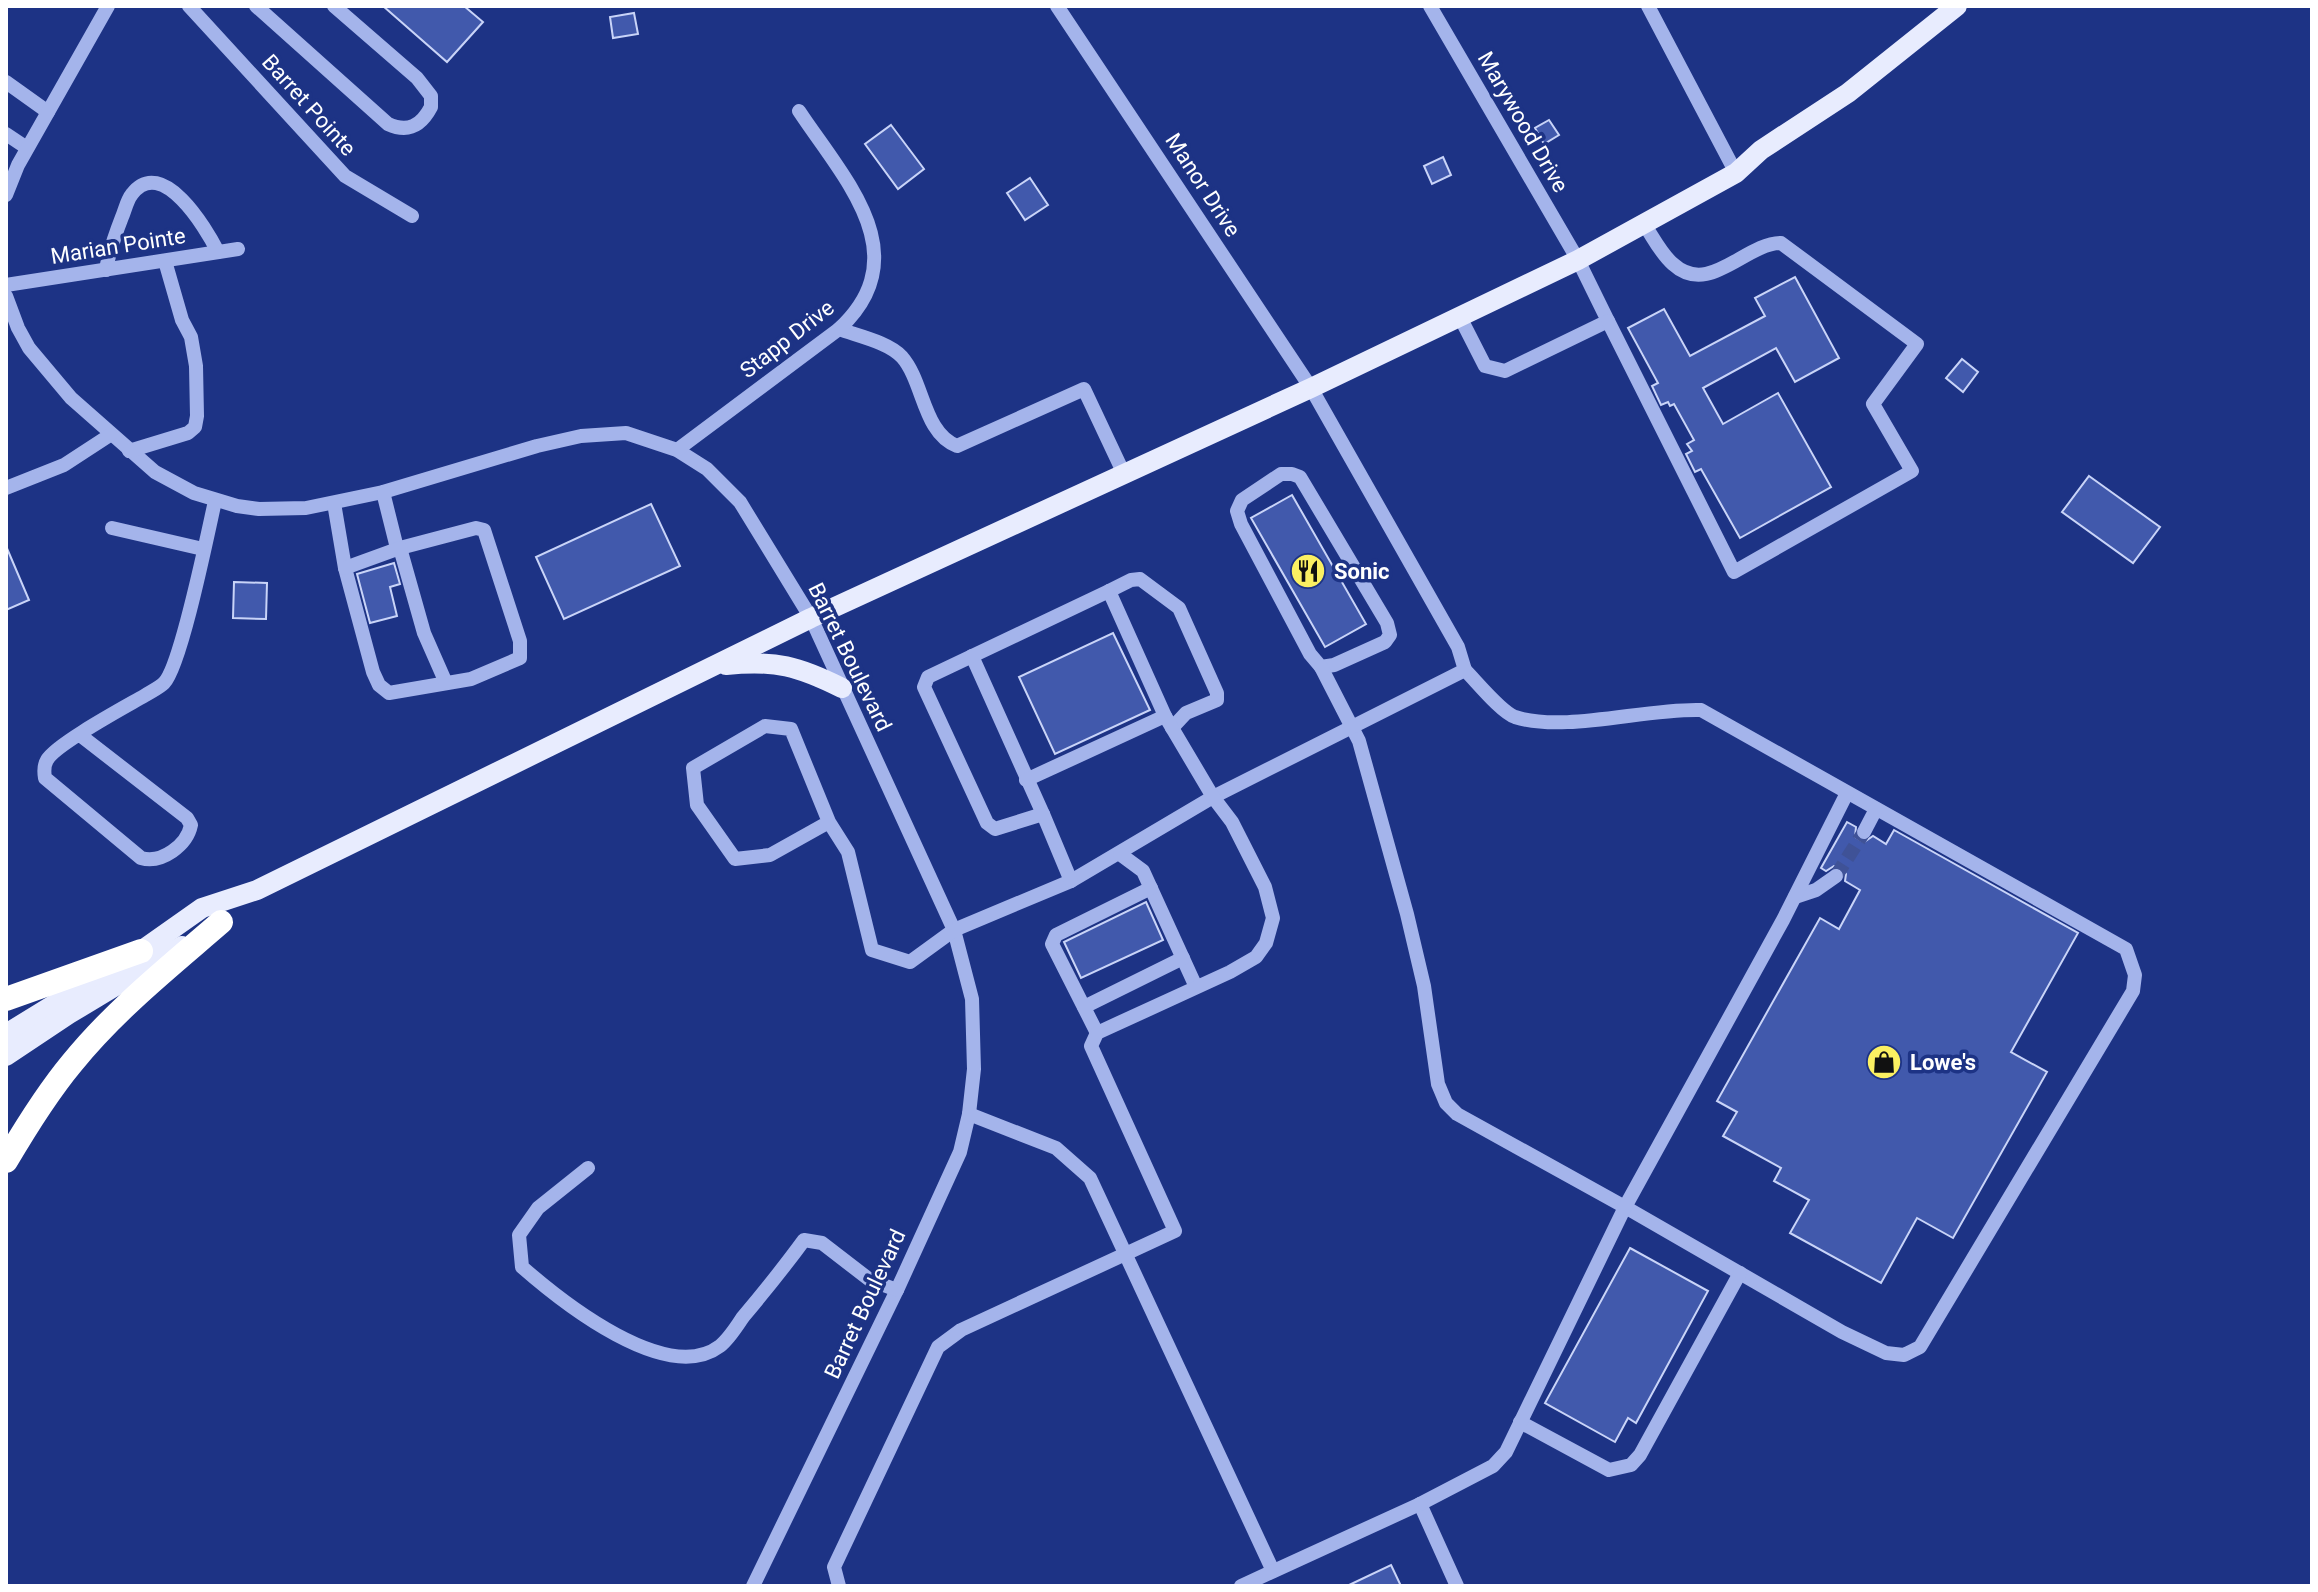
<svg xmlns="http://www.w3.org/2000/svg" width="2318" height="1592" viewBox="0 0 2318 1592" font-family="Roboto,sans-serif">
  <rect width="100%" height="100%" fill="#1d3385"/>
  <g fill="#4159ac" stroke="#c9d4f8" stroke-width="2">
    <path d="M383,6H464L483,22L447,62Z"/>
    <path d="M634,13L638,34L613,38L610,17Z"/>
    <path d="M1549,120L1559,135L1544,144L1535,128Z"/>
    <path d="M891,125L924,169L898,189L865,144Z"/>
    <path d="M1443,157L1451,175L1432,184L1424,166Z"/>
    <path d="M1030,178L1048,205L1025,220L1007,193Z"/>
    <path d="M1795,277L1839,358L1795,382L1776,348L1703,388L1723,424L1778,393L1831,487L1740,538L1701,469L1695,472L1686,454L1692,451L1687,444L1694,440L1674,404L1670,406L1668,402L1661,405L1652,386L1658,383L1628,328L1664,309L1690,356L1765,316L1755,298Z"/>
    <path d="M1962,359L1978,372L1963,392L1946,378Z"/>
    <path d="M2089,476L2160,527L2133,563L2062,512Z"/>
    <path d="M1292,495L1366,624L1325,647L1251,518Z"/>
    <path d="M651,504L680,566L564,619L536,557Z"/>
    <path d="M6,546L29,600L6,610Z"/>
    <path d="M394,563L400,584L390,587L397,616L370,623L357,574Z"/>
    <path d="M234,582L267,583L266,619L233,618Z"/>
    <path d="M1113,633L1150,710L1055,754L1019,677Z"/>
    <path d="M1847,822L1856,827L1855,837L1864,842L1873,836L1886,844L1894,830L2078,933L2011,1052L2047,1072L1953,1238L1917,1218L1881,1283L1790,1233L1809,1200L1774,1181L1781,1168L1723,1136L1737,1112L1717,1101L1820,918L1839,929L1860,890L1845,881L1846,874L1841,867L1834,866L1826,871L1821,868Z"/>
    <path d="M1146,902L1163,940L1081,978L1064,942Z"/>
    <path d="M1630,1248L1708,1291L1636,1423L1628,1418L1615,1442L1545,1403Z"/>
    <path d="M1391,1565L1401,1586H1347Z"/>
  </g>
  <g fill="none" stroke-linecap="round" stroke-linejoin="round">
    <path stroke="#3f5297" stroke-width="14" stroke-dasharray="14 7" stroke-linecap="butt" d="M1836,876L1864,832"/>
    <g stroke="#a4b4eb" stroke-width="14">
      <path d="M189,6L345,176L412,216"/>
      <path d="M256,6L388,124C408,133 421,126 431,107V96L417,78L334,6"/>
      <path d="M1430,6L1578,260L1608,321L1505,371L1485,366L1460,317"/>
      <path d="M1648,6L1736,173"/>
      <path d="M6,82L48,112"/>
      <path d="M6,134L27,148"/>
      <path d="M6,195L18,165L108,6"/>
      <path d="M106,270C109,251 115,235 122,217C125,210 127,200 132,194C162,155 206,228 218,252"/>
      <path d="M6,285L238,249"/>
      <path d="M6,296L18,328L29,348L71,398L155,472L194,493L237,506L259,509L306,508L383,492L537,446L581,436L626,433L677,450L707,469L740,502L811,618L954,930L972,999L974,1069L969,1114L960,1152L897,1290L753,1586"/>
      <path d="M1608,321L1734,572L1912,471L1873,404L1917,344L1781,243C1745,243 1709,297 1673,264C1661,254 1653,237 1644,224"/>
      <path d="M839,329C858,336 888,342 902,357C924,382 923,433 957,446L1084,389L1124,474"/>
      <path d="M677,450L839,329C919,255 844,179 799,111"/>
      <path d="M129,451L188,433L195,427L197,416L196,366L191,337L182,320L165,261"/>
      <path d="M1281,474H1292L1300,477L1387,623L1390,635L1385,642L1334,665L1321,667L1310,654L1241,524L1237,511L1242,500Z"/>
      <path d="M6,488L64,465L110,435"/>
      <path d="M334,503L345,568L373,672L379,685L389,693L471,679L520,658V641L484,530L476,528L400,548L396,544L383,492"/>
      <path d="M112,528L203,549"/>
      <path d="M345,568L400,548L424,633L446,683"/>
      <path d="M1109,591L1131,580L1140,579L1179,608L1217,693V700L1186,713L1172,728"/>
      <path d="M972,656L1043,814"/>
      <path d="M1321,667L1359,741L1407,914L1424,986L1438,1084L1446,1103L1457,1114L1625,1207L1842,1332L1886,1353L1904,1355L1920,1347L2133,991L2135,975L2126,949L1701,710C1646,708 1564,733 1515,717C1501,712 1477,682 1465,670"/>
      <path d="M80,735L187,818L191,825C187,845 162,864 141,858L45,778C44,772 44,765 47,760C56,744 125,707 144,696C150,692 159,688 164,683C181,666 208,532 215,501"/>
      <path d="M1026,780L1165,716"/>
      <path d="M829,822L770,855L735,859L697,805L693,768L765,726L791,729L829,822L848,852L872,950L910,962L954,930L1071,881L1213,797L1465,670L1458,647L1311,388L1057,6"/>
      <path d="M1864,832L1876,809"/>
      <path d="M1120,854L1143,871L1196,987"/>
      <path d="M1795,897L1816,890L1836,876"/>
      <path d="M1084,1007L1183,958"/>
      <path d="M1097,1033L1052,944L1056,935L1151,888"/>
      <path d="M969,1114L1056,1148L1090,1178L1273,1571"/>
      <path d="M588,1168L538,1208L519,1235L522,1267C562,1302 667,1386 720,1346C729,1339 737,1326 743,1317C764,1292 785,1266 804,1240L822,1243L870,1280L897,1290"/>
      <path d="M1520,1422L1609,1470L1631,1465L1640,1455L1740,1273"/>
      <path d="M1420,1504L1457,1586"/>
      <path d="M839,1586L834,1567L938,1347L961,1330L1175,1231L1091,1046L1097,1033L1230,972L1256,957L1266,943L1273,918L1265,887L1232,822L1213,797L1165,716L1109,591L928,677L924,687L987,823L995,829L1043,814L1071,881"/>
      <path d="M1241,1586L1420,1504L1493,1466L1506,1452L1625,1207L1783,920L1847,793"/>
    </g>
    <g stroke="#e8ecfe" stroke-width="20">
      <path d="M726,665C776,660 798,666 842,688"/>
      <path d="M6,1034L141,951L202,908L257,890L811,618L1311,388L1578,260L1736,173L1761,150L1848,93L1957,6"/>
      <path d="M6,1056L69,1014L182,946"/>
    </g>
    <g stroke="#fff" stroke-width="24">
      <path d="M6,999L141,951"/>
      <path d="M6,1161C26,1127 47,1093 72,1063C115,1010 169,967 221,922"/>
    </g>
  </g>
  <defs>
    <g id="restaurant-disc" transform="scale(1.8)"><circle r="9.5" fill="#fbf062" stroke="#1d3385"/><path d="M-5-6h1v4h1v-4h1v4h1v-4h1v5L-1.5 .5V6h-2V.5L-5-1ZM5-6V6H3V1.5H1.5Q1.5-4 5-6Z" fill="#111"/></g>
    <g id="shop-disc" transform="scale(1.8)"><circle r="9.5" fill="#fbf062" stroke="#1d3385"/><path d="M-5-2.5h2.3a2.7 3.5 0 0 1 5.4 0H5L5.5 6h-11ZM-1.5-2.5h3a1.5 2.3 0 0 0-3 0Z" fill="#111"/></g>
  </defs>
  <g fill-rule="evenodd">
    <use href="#restaurant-disc" x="1308" y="571"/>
    <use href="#shop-disc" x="1884" y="1062"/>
  </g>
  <g text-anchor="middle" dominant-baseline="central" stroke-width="7" stroke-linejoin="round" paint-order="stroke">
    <g font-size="22" fill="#fff" stroke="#1d3385">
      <text transform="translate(309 105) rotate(48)">Barret Pointe</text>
      <text transform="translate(1523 122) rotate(60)">Marywood Drive</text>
      <text transform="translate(1203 185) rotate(57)">Manor Drive</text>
      <text transform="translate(118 246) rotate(-9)">Marian Pointe</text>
      <text transform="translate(787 339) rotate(-38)">Stapp Drive</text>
      <text transform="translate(850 657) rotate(64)">Barret Boulevard</text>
      <text transform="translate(865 1304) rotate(-65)">Barret Boulevard</text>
    </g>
    <g font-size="22" font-weight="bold" fill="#fff" stroke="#1d3385" text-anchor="start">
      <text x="1334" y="571">Sonic</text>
      <text x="1910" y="1062">Lowe's</text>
    </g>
  </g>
  <rect width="2318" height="1592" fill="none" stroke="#ffffff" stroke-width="16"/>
</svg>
